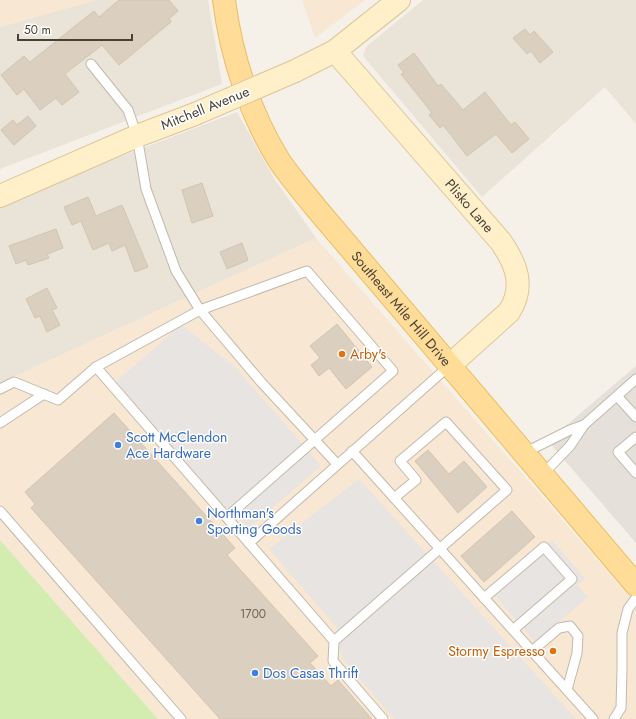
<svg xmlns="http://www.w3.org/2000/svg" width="636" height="719" viewBox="0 0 636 719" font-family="Jost,sans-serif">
  <rect width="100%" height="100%" fill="#f5f1e9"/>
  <g fill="#eae3d7">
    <path d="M96,0H208L222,84L0,169V27Z"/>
    <path d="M423,0H636V124L605,87L482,197L363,56L366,47Z"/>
    <path d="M237,112L275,180L316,238L0,383V203Z"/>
  </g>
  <g fill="#f8e7d3">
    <path d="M0,0H96L0,27Z"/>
    <path d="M302,0H365L315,38Z"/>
    <path d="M316,238L636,604V719H158L0,540V383Z"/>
  </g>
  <path fill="#e5e0da" d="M636,366V543L548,441Z"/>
  <path fill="#d3ecaf" d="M0,540L158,719H0Z"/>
  <g fill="#e7e4e1">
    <path d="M181,325L235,367L321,466L249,528L224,506L116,382Z"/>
    <path d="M359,479L576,719H394L343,659L339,646L345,637L269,549Z"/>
    <path d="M552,540L585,579L577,585L588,597L535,642L493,593Z"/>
  </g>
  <g fill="#dbcfc0" stroke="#d3c4b0">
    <path d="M119,0H169L178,11L169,19L171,22L119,65L102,45L65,74L79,92L62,105L56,98L40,110L24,89L17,95L1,75L24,56L30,62L94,11L99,17Z"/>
    <path d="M525,29L530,35L534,31L553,52L540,63L531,51L527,54L513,38Z"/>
    <path d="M414,53L438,86L441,84L463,110L485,92L511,125L515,122L529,139L512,153L496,134L467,156L443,125L440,128L429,115L432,113L401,74L404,73L398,65Z"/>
    <path d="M28,116L36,126L14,145L1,130L13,120L17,125Z"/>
    <path d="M202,183L213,216L192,223L182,190Z"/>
    <path d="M88,197L96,216L122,205L148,267L135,272L125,245L112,251L109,243L93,250L81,221L72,225L64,207Z"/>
    <path d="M56,229L63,248L47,254L49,258L28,265L26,260L16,264L9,246Z"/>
    <path d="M242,243L248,260L227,269L220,252Z"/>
    <path d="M47,288L57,308L52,310L60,325L47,332L40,316L35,318L26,299Z"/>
    <path d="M337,324L372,367L346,389L329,368L319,376L311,365L320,358L310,346Z"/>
    <path d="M114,413L235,548L227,555L318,656L310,663L331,686L338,680L372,719H220L31,508L35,504L25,492Z"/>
    <path d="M428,450L449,474L464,461L487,487L458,513L415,461Z"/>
    <path d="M512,511L535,537L484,582L461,556Z"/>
  </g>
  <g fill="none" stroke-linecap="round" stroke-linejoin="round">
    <g stroke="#c2b9ab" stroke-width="11">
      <g id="lane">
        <path d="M91,64L128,110L137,136L146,189L176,271L200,310L261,382L337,464"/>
        <path d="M96,367L334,641L333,661L383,719"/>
        <path d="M0,389L14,382L58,400L96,367L200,310L307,271L393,371L227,517"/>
        <path d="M617,396L636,417"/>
        <path d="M0,423L44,394"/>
        <path d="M584,425L636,379"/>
        <path d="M636,437L618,452L636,473"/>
        <path d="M352,451L593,719"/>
        <path d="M524,453L570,430L584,425L570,446L542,475"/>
        <path d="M0,511L181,719"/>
        <path d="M249,543L449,366"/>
        <path d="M484,598L544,547L572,579L513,630"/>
        <path d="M334,641L507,490L446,422L400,461L416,480L394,498"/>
        <path d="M532,651L559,628L570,626L578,636L577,653L567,690"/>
        <path d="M614,719L621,708L622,669V633L628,609L636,598"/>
      </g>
    </g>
    <g stroke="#dcc698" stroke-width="24">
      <g id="secondary">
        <path id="s1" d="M335,51L501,242C517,265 525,287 509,312L449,366"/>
        <path d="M295,71L335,51L399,0"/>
        <path d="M0,196L137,136L195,114"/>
      </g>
    </g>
    <g stroke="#ecbc60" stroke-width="24">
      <g id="primary">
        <path id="s2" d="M224,0C231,56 250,114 280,162C291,178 304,193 316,208L636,585"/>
      </g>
    </g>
    <use href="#lane" stroke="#fff" stroke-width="9"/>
    <use href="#secondary" stroke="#fff0c9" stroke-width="22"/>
    <use href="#primary" stroke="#ffdd98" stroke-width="22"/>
    <g stroke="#dcc698" stroke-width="24" stroke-linecap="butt">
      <path id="secondary-bridge" d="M195,114L295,71"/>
    </g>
    <use href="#secondary-bridge" stroke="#fff0c9" stroke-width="22"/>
  </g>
  <g fill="#e8710a" stroke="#fff" stroke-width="1.5">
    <circle cx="342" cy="354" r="4"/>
    <circle cx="553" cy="651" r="4"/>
  </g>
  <g fill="#3f7fe0" stroke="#fff" stroke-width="1.5">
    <circle cx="118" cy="445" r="4"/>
    <circle cx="199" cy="521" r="4"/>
    <circle cx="255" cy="673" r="4"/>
  </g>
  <g text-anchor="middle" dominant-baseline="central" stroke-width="3" stroke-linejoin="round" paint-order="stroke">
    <g font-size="12" fill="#6e6458">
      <text x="253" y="614">1700</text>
    </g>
    <g font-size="14" fill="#4a4136" stroke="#fff">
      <text transform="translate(205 108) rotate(-22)">Mitchell Avenue</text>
      <text stroke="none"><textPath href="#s1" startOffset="205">Plisko Lane</textPath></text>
      <text stroke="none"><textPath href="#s2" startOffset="363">Southeast Mile Hill Drive</textPath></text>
    </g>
    <g font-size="14" fill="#c56008" stroke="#fff" text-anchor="start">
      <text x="350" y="354">Arby's</text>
      <text x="545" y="651" text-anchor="end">Stormy Espresso</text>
    </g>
    <g font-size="14" fill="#366cbe" stroke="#fff" text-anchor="start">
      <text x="126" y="437">Scott McClendon<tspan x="126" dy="16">Ace Hardware</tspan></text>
      <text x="207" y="513">Northman's<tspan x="207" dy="16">Sporting Goods</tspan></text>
      <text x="263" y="673">Dos Casas Thrift</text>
    </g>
  </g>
  <path d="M18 34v6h114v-6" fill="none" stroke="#4a4136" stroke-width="2"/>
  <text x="24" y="34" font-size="12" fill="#4a4136" stroke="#ffffff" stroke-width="3" paint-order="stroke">50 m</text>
</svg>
